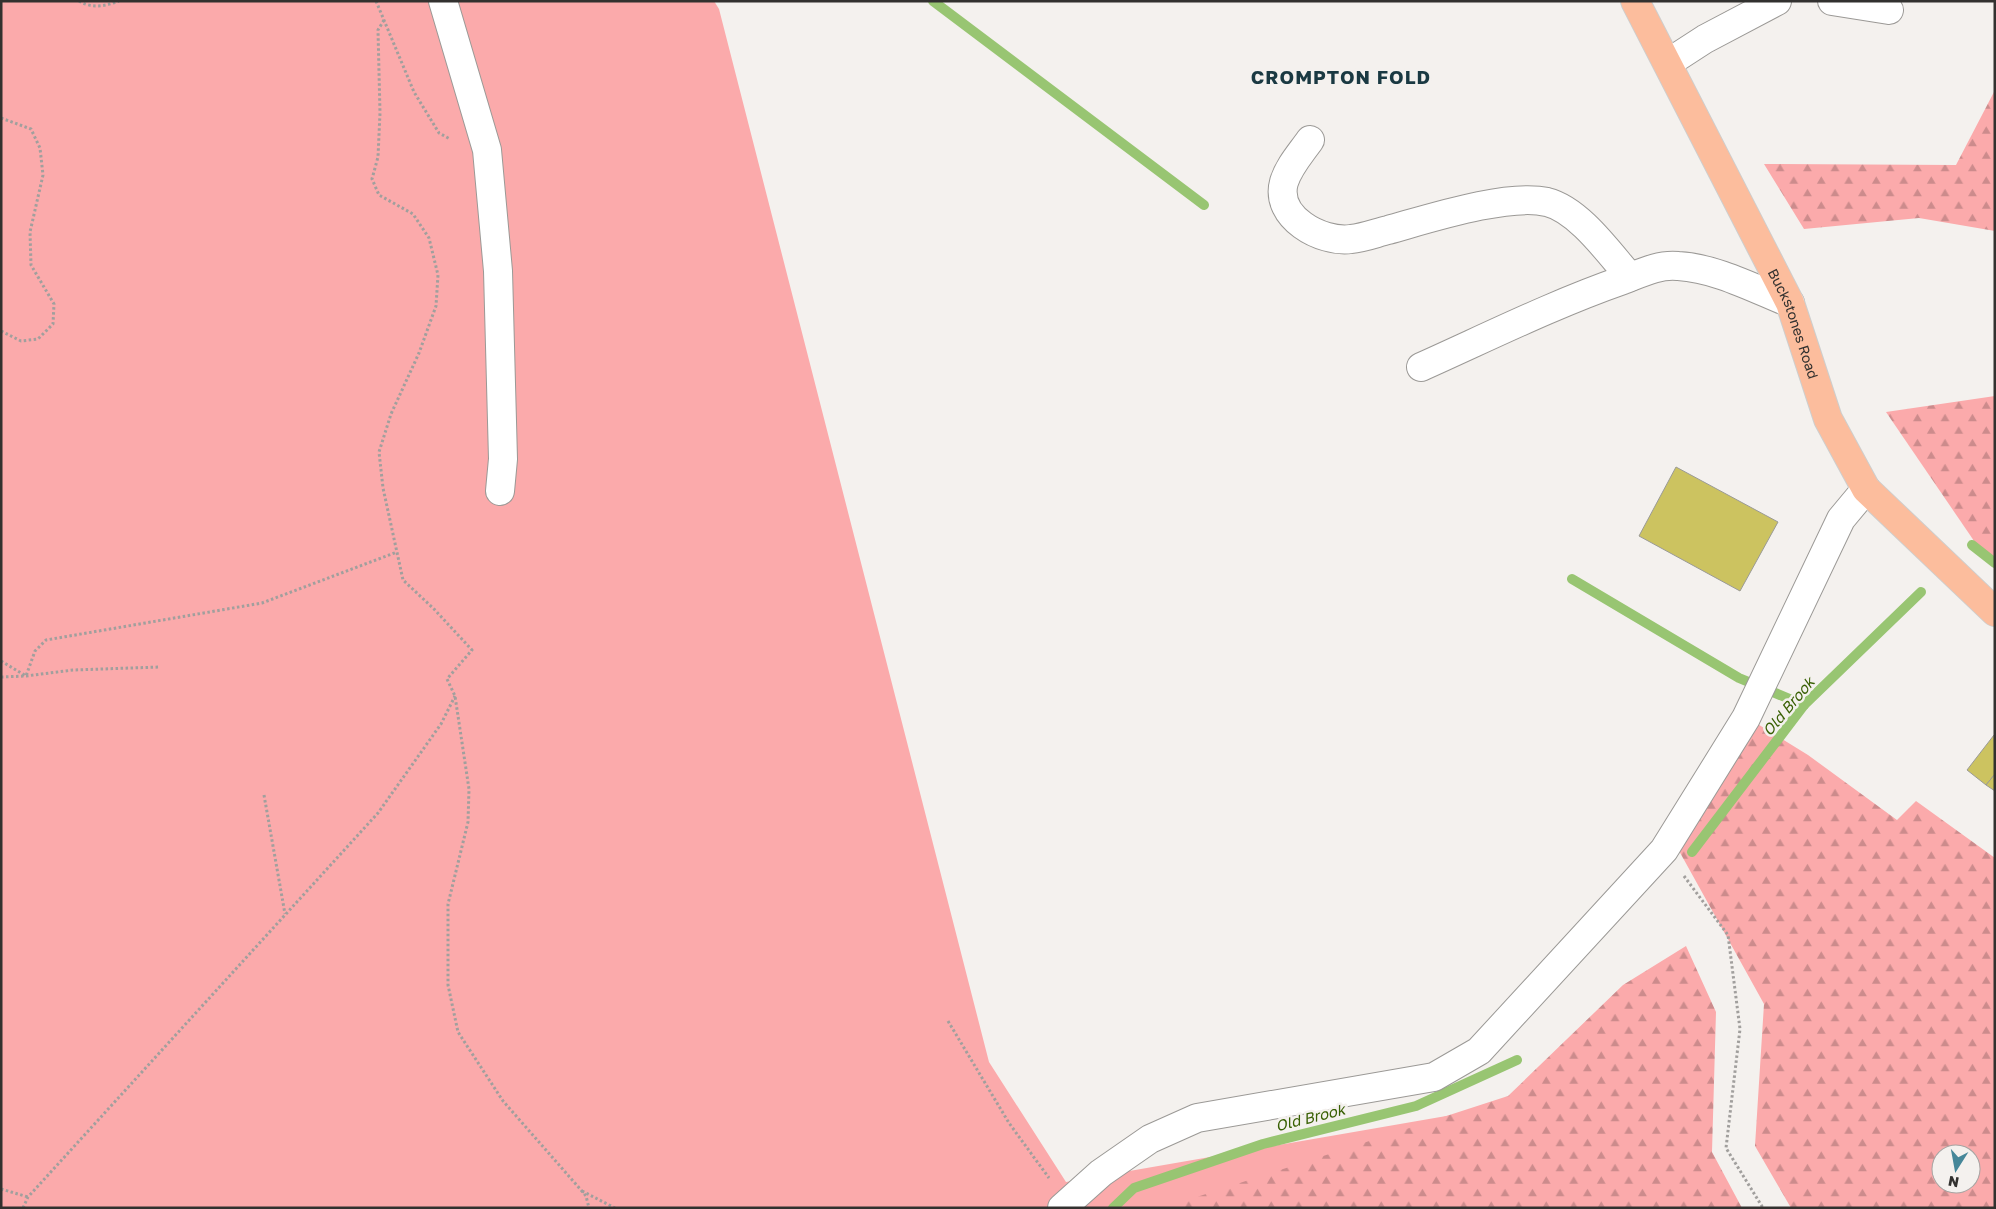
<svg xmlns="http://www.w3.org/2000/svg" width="1996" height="1209" viewBox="0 0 1996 1209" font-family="'Golos Text',sans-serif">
  <defs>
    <pattern id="forest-firs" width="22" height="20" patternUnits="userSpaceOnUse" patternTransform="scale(1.25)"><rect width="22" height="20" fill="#fbaaab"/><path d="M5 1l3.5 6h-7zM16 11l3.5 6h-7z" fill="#cc8b8c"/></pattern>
  </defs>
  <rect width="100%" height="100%" fill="#f4f1ee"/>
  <path fill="#fbaaab" d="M1,1H714L719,9L989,1062L1066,1182L1452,1115L1510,1208H1Z"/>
  <g fill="url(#forest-firs)" fill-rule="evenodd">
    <path d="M1995,90V231L1919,218L1804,229L1764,164L1956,165Z"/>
    <path d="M1995,396V565L1985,557L1886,412Z"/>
    <path d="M1756,723L1808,755L1897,820L1916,801L1995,858V1208H1791L1755,1146L1764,1004L1678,849ZM1941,1154H1971V1184H1941Z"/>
    <path d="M1686,946L1716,1012L1712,1152L1742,1208H1163L1508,1096L1623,985Z"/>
  </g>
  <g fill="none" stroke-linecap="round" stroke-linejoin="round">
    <g stroke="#98c572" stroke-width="10">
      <path d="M933,1L1204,205"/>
      <path d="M1972,545L1995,563"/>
      <path d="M1572,579L1739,678L1804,705"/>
      <path d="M1692,852L1804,705L1921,592"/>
      <path d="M1113,1208L1134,1188L1263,1144L1416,1106L1517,1060"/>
    </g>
  </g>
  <g fill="#ccc360" stroke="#9a9a96">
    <path d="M1676,467L1778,522L1740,591L1639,536Z"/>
    <path d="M1994,735L1995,774L1986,785L1967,770Z"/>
    <path d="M1995,774V791L1986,785Z"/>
  </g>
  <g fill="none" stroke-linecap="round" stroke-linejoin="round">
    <g stroke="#9b9996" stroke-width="30">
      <g id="minor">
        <path d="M443,1L487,150L498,271L503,459L500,491"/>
        <path d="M1832,1L1889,10"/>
        <path d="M1668,63L1705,39L1777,1"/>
        <path d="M1310,140C1301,153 1289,166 1284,182C1274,217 1321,243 1351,239C1363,238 1376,233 1388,230C1428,219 1507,193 1547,202C1579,210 1609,253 1630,277"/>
        <path d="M1421,367C1488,337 1554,304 1623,280C1641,273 1659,264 1678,266C1716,268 1755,289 1790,303"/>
        <path d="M1062,1208L1101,1173L1150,1139L1197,1118L1434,1077L1479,1051L1664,850L1746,718L1841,519L1866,489"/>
      </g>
    </g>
    <g stroke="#cececd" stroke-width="30">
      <g id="major">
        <path id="s1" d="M1635,1L1790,303L1828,419L1866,489L1995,612"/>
      </g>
    </g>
    <g stroke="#a19f9d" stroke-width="3" stroke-dasharray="2.5 2.5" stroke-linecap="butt">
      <path d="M79,1C92,9 106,6 119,1"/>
      <path d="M376,1L414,92L439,133L450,139"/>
      <path d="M384,20L378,30L380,113L378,157L372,179L379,195L413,214L429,238L438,275L436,306L419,353L391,414L379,452L383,488L403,580L434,609L472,650L447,679L455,696L469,789L468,822L448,904V985L458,1032L503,1101L581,1190L586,1196L589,1208"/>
      <path d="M1,118L31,129L40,148L43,175L30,232L31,265L54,304L53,324L38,339L21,341L1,331"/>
      <path d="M1,661L26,676L35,651L46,640L262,603L397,552"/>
      <path d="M1,677L26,676L73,670L160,667"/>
      <path d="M264,795L285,914"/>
      <path d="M1684,876L1728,935L1740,1029L1726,1148L1763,1208"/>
      <path d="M948,1021L1009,1123L1049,1178"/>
      <path d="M1,1189L28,1197"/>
      <path d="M582,1191L615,1208"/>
      <path d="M23,1208L28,1197L378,813L441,724L455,696"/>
    </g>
    <use href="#minor" stroke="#fff" stroke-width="28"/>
    <use href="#major" stroke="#fcbd9d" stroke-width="28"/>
  </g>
  <g text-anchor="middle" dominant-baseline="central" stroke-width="5" stroke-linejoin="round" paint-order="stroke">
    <g font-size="14" fill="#32312f" stroke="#f4f1ee">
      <text stroke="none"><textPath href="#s1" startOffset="360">Buckstones Road</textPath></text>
    </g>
    <g font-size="15" font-style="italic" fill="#396004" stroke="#f4f1ee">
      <text transform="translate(1788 706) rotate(-50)">Old Brook</text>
      <text transform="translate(1310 1117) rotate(-14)">Old Brook</text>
    </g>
    <g font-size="19" font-weight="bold" letter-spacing="1" fill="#1a3942" stroke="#f4f1ee">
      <text x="1341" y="76">CROMPTON FOLD</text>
    </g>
  </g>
  <rect width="1996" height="1209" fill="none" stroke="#32312f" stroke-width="5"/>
  <g transform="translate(1956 1169) rotate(191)"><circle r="24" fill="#f4f1ee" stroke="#a6a4a2"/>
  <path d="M0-4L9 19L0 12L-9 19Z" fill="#468799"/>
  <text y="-8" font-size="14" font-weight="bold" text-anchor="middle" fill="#32312f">N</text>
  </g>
</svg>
